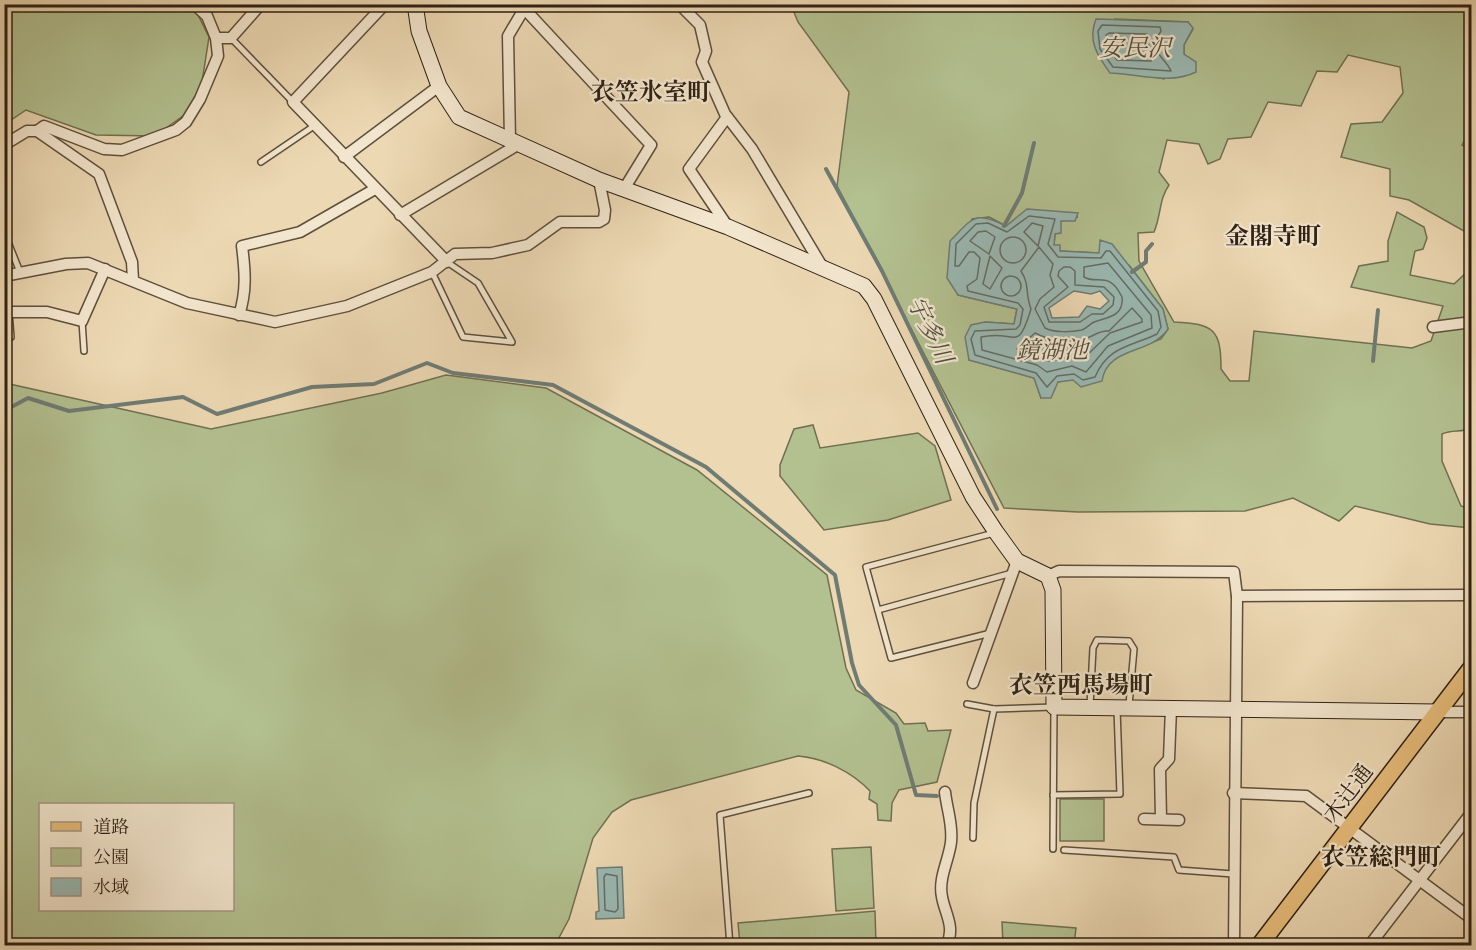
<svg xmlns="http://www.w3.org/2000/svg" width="1476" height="950" viewBox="0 0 1476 950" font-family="'IM FELL Great Primer','Noto Serif JP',serif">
  <rect width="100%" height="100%" fill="#ecd8b3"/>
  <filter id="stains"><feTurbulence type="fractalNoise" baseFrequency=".00333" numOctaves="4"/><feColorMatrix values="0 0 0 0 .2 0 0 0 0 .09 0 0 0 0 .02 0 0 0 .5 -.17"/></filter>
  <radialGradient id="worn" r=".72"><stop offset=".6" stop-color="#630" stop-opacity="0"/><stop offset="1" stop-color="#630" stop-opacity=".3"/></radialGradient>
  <g fill="#b3c090" stroke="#707052" stroke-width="1.5" fill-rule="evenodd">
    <path d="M5,5H193L209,37L202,82L187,113L155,136L96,135L26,110L5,124Z"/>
    <path d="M791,5H1471V131L1462,145L1471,150V235L1409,200L1390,196V169L1341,157L1351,124L1382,122L1403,93L1400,67L1348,55L1337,72L1317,71L1301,106L1268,102L1251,137L1228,139L1220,159L1208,164L1199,144L1167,140L1159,172L1169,185C1159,199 1161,216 1154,232L1138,233L1139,261L1174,322C1214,324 1221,329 1221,369L1230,381H1249L1254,331L1412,348L1431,341L1443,306L1351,287L1359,266L1388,261V241L1397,212L1424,227L1427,238L1423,249L1415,251L1410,275L1454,284L1467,272L1471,253V428C1462,433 1453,429 1442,434V461L1461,506L1471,509V528L1430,524L1355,506L1339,521L1293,498L1245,511L1078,512L1004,508L837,186L849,92L798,22ZM1115,19L1188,22L1193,29L1184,45V54L1164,79L1139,74ZM989,217L1006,226L1078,217L1061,221L1055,233L1054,245L1060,251L1099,253L1129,265L1163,309L1168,329L1161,339L1115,357L1103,370L1058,382L1041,398L1034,378L969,360L985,322L1014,324L1017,309L958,295L972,219Z"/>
    <path d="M446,375L546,388L697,470L827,575L846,668L856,690L896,713L904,724L925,723L928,731L951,730L937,782L899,790L892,803L891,821L878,820L877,804L869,799L870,791C852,772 824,758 798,756L631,800L612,812L593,838L569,919L555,945H5V383L211,429L382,393ZM40,804H232V910H40Z"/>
    <path d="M813,425L820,448L918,433L935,446L951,500L888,520L824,530L780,476V465L794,429Z"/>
    <rect x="1060" y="799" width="44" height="42"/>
    <path d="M871,847L874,908L836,911L832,849Z"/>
    <path d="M875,911L876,945H740L738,923Z"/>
    <path d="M1002,922L1076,928L1074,945H1003Z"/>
  </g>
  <g fill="#9ab9b3" stroke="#6f7c74" stroke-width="1.5" fill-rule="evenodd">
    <path d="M1096,19L1188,22L1193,28L1184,45V54L1196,62V72C1170,85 1138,74 1110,73C1098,56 1087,41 1096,19Z"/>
    <path d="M1027,209L1078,213L1075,221H1061V233L1055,234L1054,245H1060V251L1099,253L1100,240L1112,244L1163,309L1168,329C1151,355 1107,346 1102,381L1081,387L1073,380L1058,382L1051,398H1041L1034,378L969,360L965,337L971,325L985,322L1014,324L1017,309L958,295L947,278L950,241C973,218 974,210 1006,226ZM1074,291L1091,294L1100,291L1109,301L1100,309L1087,306L1079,317L1052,318L1049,308Z"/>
    <path d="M622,867L624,918L596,919V912L599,911L597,868Z"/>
  </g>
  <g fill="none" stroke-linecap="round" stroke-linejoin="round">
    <g stroke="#646d64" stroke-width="1.5">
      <path d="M1102,25L1160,27L1161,31C1146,52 1165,56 1171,71L1113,67L1100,49L1098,31Z"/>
      <path d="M1109,33L1147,34L1151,61L1117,60L1108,46L1106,35Z"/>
      <path d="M1029,216L1055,219L1048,244L1058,257L1101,258L1106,251H1110L1158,311L1161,327L1157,334C1130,347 1108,346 1095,377L1083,380L1074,374L1057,376L1047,387L1036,373L975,355L971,339L975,331L1016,329L1020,325L1023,309L1018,303L968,291L967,286L977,279L980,258L974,252H969L959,266H955L956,244L976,224L988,223L1007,232Z"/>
      <path d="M1032,223L1043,226L1038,246L1024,232Z"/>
      <path d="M986,231L995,237L989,254L970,241L978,232Z"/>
      <circle cx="1013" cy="250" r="13"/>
      <path d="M1039,247L1053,264L1050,275L1054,287L1040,299L1035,309L1045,328C1054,333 1072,332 1082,330C1087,328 1090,324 1094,322C1107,317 1124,317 1122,297C1109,270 1097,285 1084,277V267L1108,263L1151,315L1152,328L1108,346L1086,372L1072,366L1047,372L1037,365L982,350L981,337C1016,329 1017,355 1031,309C1025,294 1030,285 1021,271Z"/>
      <path d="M990,256L1002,268L990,289L983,284Z"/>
      <path d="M1064,267H1070L1075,271V285L1104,287L1114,297L1113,305L1103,314H1092L1080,322H1049L1044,307L1068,287L1058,276L1059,271Z"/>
      <circle cx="1011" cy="286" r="10"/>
      <path d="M1132,308L1142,319V322L1110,333L1083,359L1070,357L1049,361L1017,349L1035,333C1050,341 1070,343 1087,338C1096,335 1099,330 1109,331Z"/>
      <path d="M606,874L617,876L618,909L615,912L605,910L604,877Z"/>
    </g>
    <g stroke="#6f7c74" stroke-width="4">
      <path d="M826,169L882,271L997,509"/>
      <path d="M1004,226L1022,193L1034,143"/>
      <path d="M1132,272L1146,262V251L1152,244"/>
      <path d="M1373,361L1378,310"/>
      <path d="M4,411L28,398L69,411L183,397L217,414L312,387L374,384L427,363L453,373L553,385L706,467L835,575L852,663L859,685L896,725L916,795L937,796"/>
    </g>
    <g stroke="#5e4f3c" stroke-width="8">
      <g id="lane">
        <path d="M231,38L293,102"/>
        <path d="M261,162L314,126"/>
        <path d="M4,232L20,272"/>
        <path d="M432,272L463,337L512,342L478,283L447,262"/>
        <path d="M9,312L11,337"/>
        <path d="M82,321L84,351"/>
        <path d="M878,610L1012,573"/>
        <path d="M991,633L891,658L866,567L994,533"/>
        <path d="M967,704L994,709L1054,707L1053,849"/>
        <path d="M1090,706L1093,648L1097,640L1129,641L1134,649L1129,705"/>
        <path d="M1053,795L1120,794L1117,709"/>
        <path d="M973,838L974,803L994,709"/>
        <path d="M1064,850L1174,857L1179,870L1233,874"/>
        <path d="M730,946L720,815L809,793"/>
      </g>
    </g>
    <g stroke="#5e4f3c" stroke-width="13">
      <g id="street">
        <path d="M385,4L293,102L447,262"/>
        <path d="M520,4L651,145L624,189"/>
        <path d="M679,4L700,25L706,51L702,62L725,114L752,149L823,268"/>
        <path d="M216,38H231L261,4"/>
        <path d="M727,117L689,169L728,227"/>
        <path d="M37,131L44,126L104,149L122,150L176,130L186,122L200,99L218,56L216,38L207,16L194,4"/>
        <path d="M510,140L508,36L524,9"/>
        <path d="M4,145L27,131H37L99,174L132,262L133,280"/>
        <path d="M344,157L439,86"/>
        <path d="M400,215L519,144"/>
        <path d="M4,276L66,264L88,263L187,303L275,322L347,306L432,272L455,254L492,253L528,245L560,222H599L604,219L605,210L599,180"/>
        <path d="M4,312H47L82,321L105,269"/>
        <path d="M239,315C247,291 245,270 242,246L300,232L375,189"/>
        <path d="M1433,327L1472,322"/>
        <path d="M1048,576L1059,571L1234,572L1237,596L1234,946"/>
        <path d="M1237,596L1472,595"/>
        <path d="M973,683L1017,561"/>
        <path d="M1437,712H1472"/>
        <path d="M945,792C947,810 953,824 951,842C949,860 938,878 942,897C945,914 956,928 946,946"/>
        <path d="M1233,793L1306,796L1472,919"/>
        <path d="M1144,819L1179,820"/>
        <path d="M1161,819L1160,769L1169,759L1171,708"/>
        <path d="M1369,946L1472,812"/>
      </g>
    </g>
    <g stroke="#2e2115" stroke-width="17">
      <path id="secondary" d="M415,4L419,31L439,86L459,117L599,180L728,227L864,286L874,299L973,497L996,532L1017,561L1048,576L1053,590L1054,707L1437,712"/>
    </g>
    <g stroke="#2e2115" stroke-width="19">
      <path id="primary" d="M1259,946L1472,667"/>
    </g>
    <use href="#lane" stroke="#f3e6ce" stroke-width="5"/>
    <use href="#street" stroke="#f3e6ce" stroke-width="10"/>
    <use href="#secondary" stroke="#f3e6ce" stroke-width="15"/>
    <use href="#primary" stroke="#e6bc7a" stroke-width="16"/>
  </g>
  <g text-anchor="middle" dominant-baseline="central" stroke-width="4.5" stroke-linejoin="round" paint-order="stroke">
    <g font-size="22" fill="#2e2115" stroke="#f3e6ce">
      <text transform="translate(1348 793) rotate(-53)">木辻通</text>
    </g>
    <g font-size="24" font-style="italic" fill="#4e4f44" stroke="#f3e6ce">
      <text x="1135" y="48">安民沢</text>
      <text transform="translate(930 330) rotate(64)">宇多川</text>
      <text x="1052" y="350">鏡湖池</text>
    </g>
    <g font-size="24" font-weight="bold" fill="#2e2115" stroke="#f3e6ce">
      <text x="651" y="92">衣笠氷室町</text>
      <text x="1273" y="236">金閣寺町</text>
      <text x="1081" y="685">衣笠西馬場町</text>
      <text x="1381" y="857">衣笠総門町</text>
    </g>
  </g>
  <rect width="1476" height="950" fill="none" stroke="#ecd8b3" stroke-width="24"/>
  <rect x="6" y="6" width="1464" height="938" fill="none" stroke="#2e2115" stroke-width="3"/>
  <rect x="12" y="12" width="1452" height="926" fill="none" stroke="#2e2115" stroke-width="1.5"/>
  <rect x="39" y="803" width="195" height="108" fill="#f3e6ce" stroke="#a49784" stroke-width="1.5"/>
  <rect x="51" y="822" width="30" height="9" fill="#e6bc7a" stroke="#a49784" stroke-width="1.5"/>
  <text x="93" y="833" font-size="18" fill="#2e2115">道路</text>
  <rect x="51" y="848" width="30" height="18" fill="#b3c090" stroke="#a49784" stroke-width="1.5"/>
  <text x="93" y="863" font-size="18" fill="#2e2115">公園</text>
  <rect x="51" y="878" width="30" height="18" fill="#9ab9b3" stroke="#a49784" stroke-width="1.5"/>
  <text x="93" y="893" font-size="18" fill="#2e2115">水域</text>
  <rect width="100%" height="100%" filter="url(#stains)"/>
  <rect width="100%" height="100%" fill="url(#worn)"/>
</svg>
